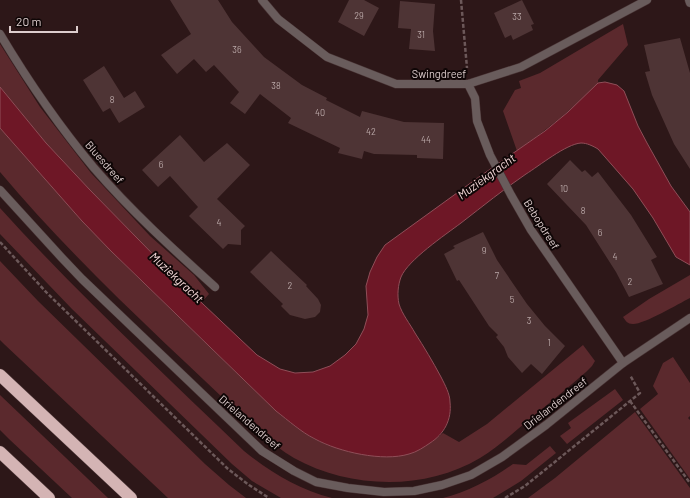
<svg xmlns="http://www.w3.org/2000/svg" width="690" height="498" viewBox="0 0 690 498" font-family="Barlow,sans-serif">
  <rect width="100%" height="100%" fill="#2d1718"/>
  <g fill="#5b292d">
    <path d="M623,24L628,45L598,80V83C573,109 546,130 517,151L503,111L515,90L521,88L519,81L540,73Z"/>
    <path d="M0,44L40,107L91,173L150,236L194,275L209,294L201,303L90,190L46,143L0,87Z"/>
    <path d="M0,128L82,221L123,263L276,411L297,428L314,439L327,445L348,451L371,456L434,440L443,433L459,442L487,424L583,345L595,361L592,366L586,372C568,388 549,403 530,419C514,432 498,447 480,458C425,491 350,489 294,458C282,451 271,442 260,433C171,348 79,266 0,172Z"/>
    <path d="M0,208C77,293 161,371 244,451C270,472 299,490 332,498H281L252,481L232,464L72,309L0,234Z"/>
    <path d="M0,261L38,301L205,464L229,485L246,498H168L4,344L0,340Z"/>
    <path d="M690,275V298C678,304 645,324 633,324C627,324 626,321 623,317L649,299Z"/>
    <path d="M673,357L690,383V416L688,418L690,420V479L640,409L658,394L653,386L663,363Z"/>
    <path d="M615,389L623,400L567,444L560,436L571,428L568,423Z"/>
    <path d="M0,395L108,498H72L9,439L0,430Z"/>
    <path d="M635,412L690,488V498H528L555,478Z"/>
    <path d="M550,446L556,453L521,481L493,498H443C468,492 492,479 513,464L526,465Z"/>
  </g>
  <path fill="#6e1726" stroke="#8f4e58" d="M605,82L617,85L624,91L638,126L647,143L671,186L690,212V265L676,257L653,218L633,189L598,149C593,146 587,143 581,143C566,144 539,166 526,174C504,189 483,206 461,223C445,235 408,260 401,277C398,285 397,295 399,304C402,314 410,324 415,333C424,347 433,362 441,377C445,385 450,394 450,402C452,420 444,434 430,443C424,447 417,452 409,454C383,462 339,452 315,439C301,432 289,421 276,411L111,251L82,221L0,128V87L46,143L90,190L186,288L257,355L280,369L295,373L313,372L330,366L345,355L356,344L364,329L368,315L366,286L370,272L377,257L385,245L479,177L545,131L568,112L598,83Z"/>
  <g fill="#4e3435">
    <path d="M170,0H218L232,22L264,57L302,85L327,98L326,100L360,117L362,111L404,122L444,123L443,159L417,158V155L374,154L364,151L362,159L338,153L340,148L288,123L291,118L260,94L245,114L230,103L239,92L214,65L206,72L194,59L177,74L161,55L191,34Z"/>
    <path d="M349,0H364L379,8L364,36L338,22Z"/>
    <path d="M522,0L534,24L531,25L533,30L513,40L511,35L505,38L494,13Z"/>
    <path d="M400,1L435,4L433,31L435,51L409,49L411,29L398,28Z"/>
    <path d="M680,38L690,73V169L674,144L652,95L645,72L650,71L644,45Z"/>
    <path d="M104,66L124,98L135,91L145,107L119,123L110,108L103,112L83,80Z"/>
    <path d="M180,135L204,162L227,143L250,165L217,199L245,226L241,230V245L228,244L223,249L189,216L198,207L170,176L158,187L142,170Z"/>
    <path d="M570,160L582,172L585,170L592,177L598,172L631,215L657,257L651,260L663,284L629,297L616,272L586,225L547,184Z"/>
    <path d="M483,232L497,260L527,304L545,326L565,346L542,374L531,364L522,373L508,357L504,347L496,337L498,335L489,326L459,280L457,281L444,254L455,248L453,246Z"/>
    <path d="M271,251L307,285L306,286L318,299L321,305L320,312L315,317L305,319L290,315L281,306L283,304L250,272Z"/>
  </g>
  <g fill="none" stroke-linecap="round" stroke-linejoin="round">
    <g stroke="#493435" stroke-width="9">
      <g id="street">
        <path d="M262,0L278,19L327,57L396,84H468L521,67L647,0"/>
        <path d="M689,0L690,3"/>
        <path d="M0,34C28,81 59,126 94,168C131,211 173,249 215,287"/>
        <path d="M468,84L475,98L477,121L490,155L511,195L531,230L623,363"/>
        <path d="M0,190L62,258L82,279L262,451L294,471L316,482L348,488L384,492L414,491L442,485L471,475L502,457L546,425L623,363L690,318"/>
      </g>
    </g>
    <g stroke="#493435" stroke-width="13">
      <g id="highway">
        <path d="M0,375L131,498"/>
        <path d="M0,452L49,498"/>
      </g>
    </g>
    <g stroke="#6c5859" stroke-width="2.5" stroke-dasharray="4 2" stroke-linecap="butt">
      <path d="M461,0L467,68"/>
      <path d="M0,242L47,293L228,469L249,485L269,498"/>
      <path d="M630,401L690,483"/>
      <path d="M505,498L525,486L640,393L630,375"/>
    </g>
    <use href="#street" stroke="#695c5c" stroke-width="8"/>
    <use href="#highway" stroke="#d4b4b4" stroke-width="12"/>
  </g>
  <g text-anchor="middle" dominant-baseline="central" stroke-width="4" stroke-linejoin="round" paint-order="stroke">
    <g font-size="9" fill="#b9a7a7">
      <text x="359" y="15">29</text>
      <text x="517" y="16">33</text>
      <text x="421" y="34">31</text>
      <text x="237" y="49">36</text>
      <text x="276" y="85">38</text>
      <text x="112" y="99">8</text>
      <text x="320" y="112">40</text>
      <text x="371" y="131">42</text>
      <text x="426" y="139">44</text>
      <text x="161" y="164">6</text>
      <text x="564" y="188">10</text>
      <text x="583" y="210">8</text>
      <text x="219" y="222">4</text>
      <text x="600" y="232">6</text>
      <text x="484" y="250">9</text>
      <text x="615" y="256">4</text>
      <text x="497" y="275">7</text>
      <text x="630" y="281">2</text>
      <text x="290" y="285">2</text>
      <text x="512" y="299">5</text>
      <text x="529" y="320">3</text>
      <text x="549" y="342">1</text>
    </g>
    <g font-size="11" fill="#ddcdcd" stroke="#0f0606">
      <text x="439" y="73">Swingdreef</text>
      <text transform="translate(105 162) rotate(49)">Bluesdreef</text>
      <text transform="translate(542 224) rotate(58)">Bebopdreef</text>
      <text transform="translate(555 403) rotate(-38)">Drielandendreef</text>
      <text transform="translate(250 422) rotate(41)">Drielandendreef</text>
    </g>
    <g font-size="12" font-style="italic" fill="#f6dbdb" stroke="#0f0606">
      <text transform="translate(486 176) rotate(-36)">Muziekgracht</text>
      <text transform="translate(177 277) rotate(43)">Muziekgracht</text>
    </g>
  </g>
  <path d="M10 26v6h67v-6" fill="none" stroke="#ddcdcd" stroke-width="2"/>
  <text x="16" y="26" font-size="12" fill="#ddcdcd" stroke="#0f0606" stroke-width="3" paint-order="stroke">20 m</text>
</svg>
